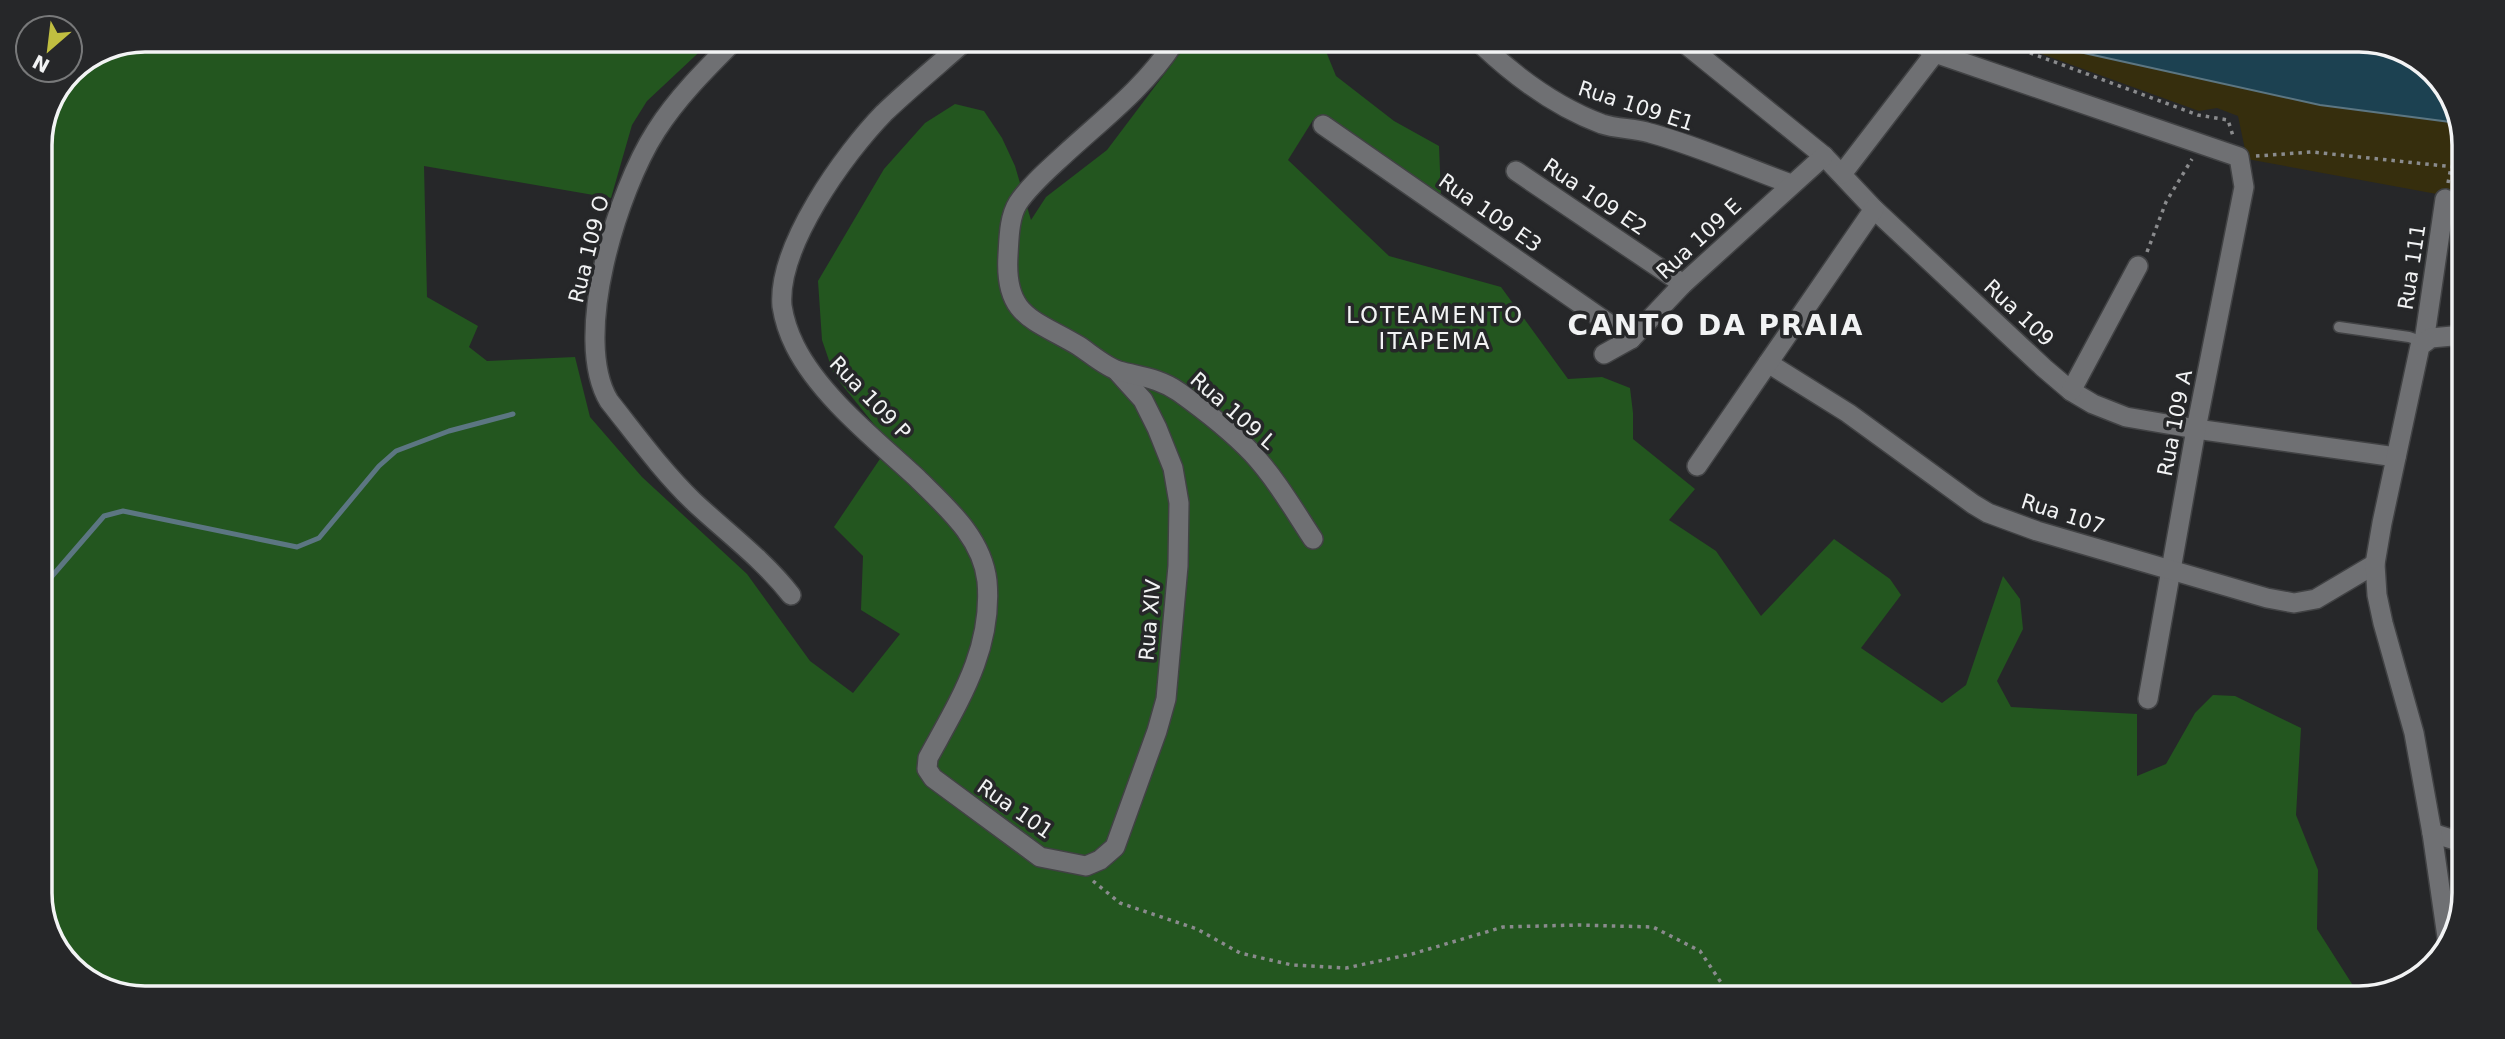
<svg xmlns="http://www.w3.org/2000/svg" width="2505" height="1039" viewBox="0 0 2505 1039" font-family="'DejaVu Sans',sans-serif">
  <rect width="100%" height="100%" fill="#262729"/>
  <path fill="#23561f" d="M146,40L710,42L647,101L632,125L611,198L424,166L427,297L478,326L469,347L487,361L575,357L590,417L642,477L747,574L810,661L853,693L900,634L861,610L863,556L834,527L890,444L834,375L822,340L818,281L884,169L925,123L955,104L984,111L1002,138L1015,166L1031,220L1046,197L1107,150L1187,44H1323L1336,76L1394,121L1439,146L1441,196L1356,135L1313,120L1288,160L1389,256L1501,287L1568,379L1602,377L1630,388L1633,413V439L1695,489L1669,520L1716,551L1761,616L1834,539L1890,579L1901,595L1861,648L1942,703L1966,685L2003,576L2020,599L2023,629L1997,681L2011,707L2137,714V776L2166,764L2195,713L2213,695L2235,696L2301,728L2296,815L2318,870L2317,929L2361,998L106,991L62,957L41,900L40,139L71,71Z"/>
  <path fill="#362e0d" d="M2022,47H2065L2075,51L2320,105L2458,123L2465,139L2464,199L2247,159L2238,116L2217,108L2199,111Z"/>
  <path fill="#1c4151" stroke="#5c7682" stroke-width="2" d="M2065,47L2399,48L2443,82L2458,123L2320,105L2075,51Z"/>
  <g fill="none" stroke-linecap="round" stroke-linejoin="round">
    <path stroke="#5c7682" stroke-width="5" d="M40,590L104,516L123,511L297,547L319,538L379,466L396,451L449,431L513,414"/>
    <g stroke="#414244" stroke-width="13">
      <path id="service" d="M2339,327L2409,337L2424,342"/>
    </g>
    <g stroke="#414244" stroke-width="22">
      <g id="minor">
        <path d="M733,42C705,70 677,98 656,131C618,190 571,338 609,401C636,435 662,471 693,501C726,532 763,559 791,595"/>
        <path d="M963,43C937,66 909,89 884,113C844,154 777,247 782,306C784,319 789,334 795,346C820,396 876,440 917,478C946,507 982,537 987,581C993,649 959,701 928,758L927,769L933,778L1040,857L1086,866L1100,860L1115,847L1157,731L1166,699L1178,566L1179,503L1173,468L1157,428L1143,400L1116,370"/>
        <path d="M1173,44C1145,87 1103,119 1065,154C1049,169 1030,185 1018,203C1009,217 1009,239 1008,255C1004,317 1034,319 1079,346C1091,354 1106,367 1119,371C1141,377 1159,378 1179,392C1204,410 1230,430 1252,453C1276,479 1294,510 1313,539"/>
        <path d="M1482,45C1518,79 1556,107 1602,124C1617,129 1634,128 1650,133C1698,146 1744,167 1791,184"/>
        <path d="M1688,46L1824,156L1874,209L2044,368L2071,391L2093,404L2126,417L2196,429L2396,457"/>
        <path d="M1925,46L1935,53L2239,157L2244,187L2196,429L2148,699"/>
        <path d="M1323,125L1631,339"/>
        <path d="M1516,171L1683,284"/>
        <path d="M1842,174L1935,53"/>
        <path d="M2424,342L2445,199"/>
        <path d="M1604,354L1631,339L1683,284L1824,156"/>
        <path d="M1768,363L1848,413L1973,504L1988,513L2037,531L2267,598L2294,603L2316,599L2375,564"/>
        <path d="M2071,391L2138,266"/>
        <path d="M1697,466L1874,209"/>
        <path d="M2432,833L2458,841"/>
      </g>
    </g>
    <g stroke="#414244" stroke-width="22">
      <path id="secondary" d="M2448,944L2432,833L2414,733L2383,623L2377,595L2375,564L2382,523L2420,346L2431,338L2463,335"/>
    </g>
    <g stroke="#8a8b8d" stroke-width="3.5" stroke-dasharray="3.5 5" stroke-linecap="butt">
      <path d="M2014,47L2198,115L2228,120L2233,136"/>
      <path d="M2256,156L2312,152L2464,168"/>
      <path d="M2448,183L2451,167"/>
      <path d="M2147,252L2166,202L2192,159"/>
      <path d="M1093,881L1120,903L1197,929L1240,953L1292,965L1346,968L1412,954L1503,927L1578,925L1653,927L1700,951L1724,987V997"/>
    </g>
    <use href="#service" stroke="#6f7073" stroke-width="10"/>
    <use href="#minor" stroke="#6f7073" stroke-width="19"/>
    <use href="#secondary" stroke="#6f7073" stroke-width="19"/>
  </g>
  <g text-anchor="middle" dominant-baseline="central" stroke-width="7" stroke-linejoin="round" paint-order="stroke">
    <g font-size="21" fill="#f2f3f4" stroke="#262729">
      <text transform="translate(1636 106) rotate(18)">Rua 109 E1</text>
      <text transform="translate(1595 197) rotate(34)">Rua 109 E2</text>
      <text transform="translate(1490 213) rotate(35)">Rua 109 E3</text>
      <text transform="translate(1699 239) rotate(-43)">Rua 109 E</text>
      <text transform="translate(589 249) rotate(-76)">Rua 109 O</text>
      <text transform="translate(2412 267) rotate(-81)">Rua 111</text>
      <text transform="translate(2019 313) rotate(43)">Rua 109</text>
      <text transform="translate(870 398) rotate(46)">Rua 109 P</text>
      <text transform="translate(1233 411) rotate(41)">Rua 109 L</text>
      <text transform="translate(2175 423) rotate(-79)">Rua 109 A</text>
      <text transform="translate(2063 514) rotate(18)">Rua 107</text>
      <text transform="translate(1150 620) rotate(-85)">Rua XIV</text>
      <text transform="translate(1015 809) rotate(35)">Rua 101</text>
    </g>
    <g font-size="23" letter-spacing="2" fill="#f2f3f4" stroke="#262729">
      <text x="1435" y="315">LOTEAMENTO<tspan x="1435" dy="26">ITAPEMA</tspan></text>
    </g>
    <g font-size="28" font-weight="bold" letter-spacing="2" fill="#f2f3f4" stroke="#262729">
      <text x="1716" y="325">CANTO DA PRAIA</text>
    </g>
  </g>
  <path d="M0 0H2505V1039H0ZM145 52H2359A93 93 0 0 1 2452 145V893A93 93 0 0 1 2359 986H145A93 93 0 0 1 52 893V145A93 93 0 0 1 145 52Z" fill="#262729" fill-rule="evenodd"/>
  <path fill="none" stroke="#f2f3f4" stroke-width="3.5" d="M145 52H2359A93 93 0 0 1 2452 145V893A93 93 0 0 1 2359 986H145A93 93 0 0 1 52 893V145A93 93 0 0 1 145 52Z"/>
  <g transform="translate(49 49) rotate(208)"><circle r="33" fill="#262729" stroke="#78797a" stroke-width="2"/>
  <path d="M0-5L12 26L0 18L-12 26Z" fill="#c0be40"/>
  <text y="-10" font-size="19" font-weight="bold" text-anchor="middle" fill="#f2f3f4">N</text>
  </g>
</svg>
